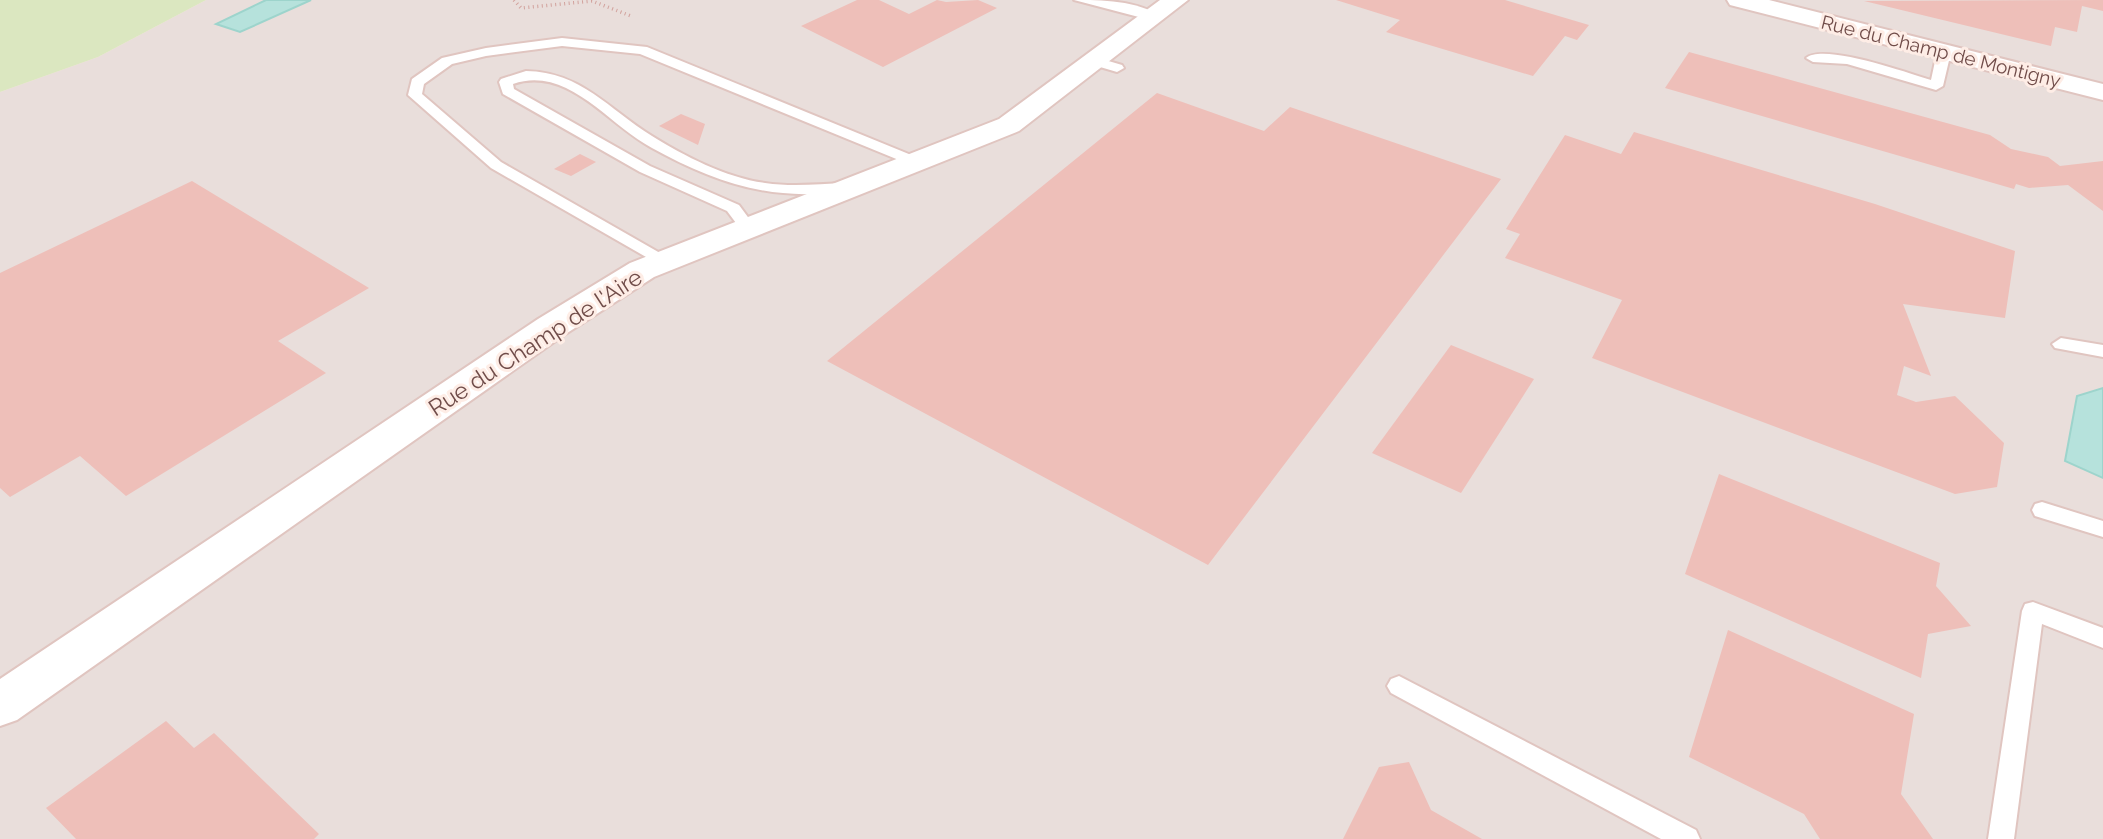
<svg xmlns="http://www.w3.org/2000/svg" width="2103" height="839" viewBox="0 0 2103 839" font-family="Raleway,sans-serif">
  <rect width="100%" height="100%" fill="#fbe9e0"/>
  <path fill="#e9dedb" d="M206,0H2103V839H0V92L98,57Z"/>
  <path fill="#dbe7c0" d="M0,0H206L98,57L0,92Z"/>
  <g fill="#b6e2dc" stroke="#9dd4cc" stroke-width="2">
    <path d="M266,0H311L240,32L216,24Z"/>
    <path d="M2103,388V478L2065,461L2077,396Z"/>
  </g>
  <g fill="#eebfb9">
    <path d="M857,0H879L909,14L937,0L946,2L978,0L997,8L883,67L801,26Z"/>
    <path d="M1336,0H1505L1589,25L1577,40L1565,36L1533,76L1386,32L1400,20Z"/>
    <path d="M2103,0V11L2082,6L2077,32L2055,27L2051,46L1864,1Z"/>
    <path d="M1689,52L1990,135L2011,149L2048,157L2060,166L2103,161V211L2068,185L2029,188L2016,184L2014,189L1665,88Z"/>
    <path d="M1157,93L1264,131L1290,107L1501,179L1208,565L827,361Z"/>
    <path d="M681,114L705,124L698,145L659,126Z"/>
    <path d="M1634,132L1875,204L2015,251L2005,318L1903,304L1931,376L1904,366L1897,395L1916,402L1955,396L2004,443L1997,487L1955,494L1592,358L1622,300L1505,258L1520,234L1506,229L1565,135L1621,154Z"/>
    <path d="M580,154L596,162L571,176L554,169Z"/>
    <path d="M192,181L369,288L278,341L326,373L126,496L80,456L10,497L0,488V273Z"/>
    <path d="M1451,345L1534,379L1461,493L1372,453Z"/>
    <path d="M1719,474L1940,563L1936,586L1971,626L1928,634L1921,678L1685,574Z"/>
    <path d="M1728,630L1914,714L1901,794L1933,839H1820L1804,814L1689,757Z"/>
    <path d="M166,721L194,748L214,733L319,834L314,839H76L46,808Z"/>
    <path d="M1409,762L1431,810L1482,839H1343L1379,767Z"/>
  </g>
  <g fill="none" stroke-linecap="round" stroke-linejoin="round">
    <g stroke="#e0c5c0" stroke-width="4">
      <g id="lane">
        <path d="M1074,0C1100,0 1139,0 1160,17L1154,21Z"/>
        <path d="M562,38L647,47L921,159L924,162L916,167L911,165L640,54L562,46L486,56L452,64L424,84L422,94L501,162L674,261L666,266L660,265L491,168L408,95L412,79L442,58L486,48Z"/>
        <path d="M1944,48L1951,52L1943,86L1936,90L1847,64L1813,62L1806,58C1824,43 1907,73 1931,80L1937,52Z"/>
        <path d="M1095,57L1122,65L1124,68L1117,72L1090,64V58Z"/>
        <path d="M526,71C582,72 608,109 652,136C684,156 727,178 765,183C792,187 819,184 846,183L854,188C845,196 825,194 813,194C753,196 703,176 652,148C608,125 568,65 513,84L514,89L650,166L739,205L756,228L748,233L742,231L727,211L640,172L503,94L499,82L501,79Z"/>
        <path d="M2061,338L2103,345V357L2055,348L2052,344Z"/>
        <path d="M2042,502L2103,521V537L2035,516L2032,510L2035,504Z"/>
        <path d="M2033,602L2103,628V648L2042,624L2014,839H1988L2022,611L2025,604Z"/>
        <path d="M1399,676L1696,830L1700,839H1661L1391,693L1387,686L1391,679Z"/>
      </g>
    </g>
    <g stroke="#e0c5c0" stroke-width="4">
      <g id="street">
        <path d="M1160,0H1188L1019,131L654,277L564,335L17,720L0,726V679L538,319L630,263L999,119Z"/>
        <path d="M1727,0H1769L2103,84V100L1730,5Z"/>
      </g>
    </g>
    <path stroke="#d2a29d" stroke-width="3.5" stroke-dasharray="1 3.5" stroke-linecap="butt" d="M514,0L521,8L592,1L631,16"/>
    <use href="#lane" fill="#fff" fill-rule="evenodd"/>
    <use href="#street" fill="#fff" fill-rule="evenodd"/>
  </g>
  <g text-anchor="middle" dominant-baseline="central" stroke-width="6" stroke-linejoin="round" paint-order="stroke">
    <g font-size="19" fill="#704c49" stroke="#feede6">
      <text transform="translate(1941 51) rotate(14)">Rue du Champ de Montigny</text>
    </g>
    <g font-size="23" fill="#704c49" stroke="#feede6">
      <text transform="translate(535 342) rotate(-33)">Rue du Champ de l'Aire</text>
    </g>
  </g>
</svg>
